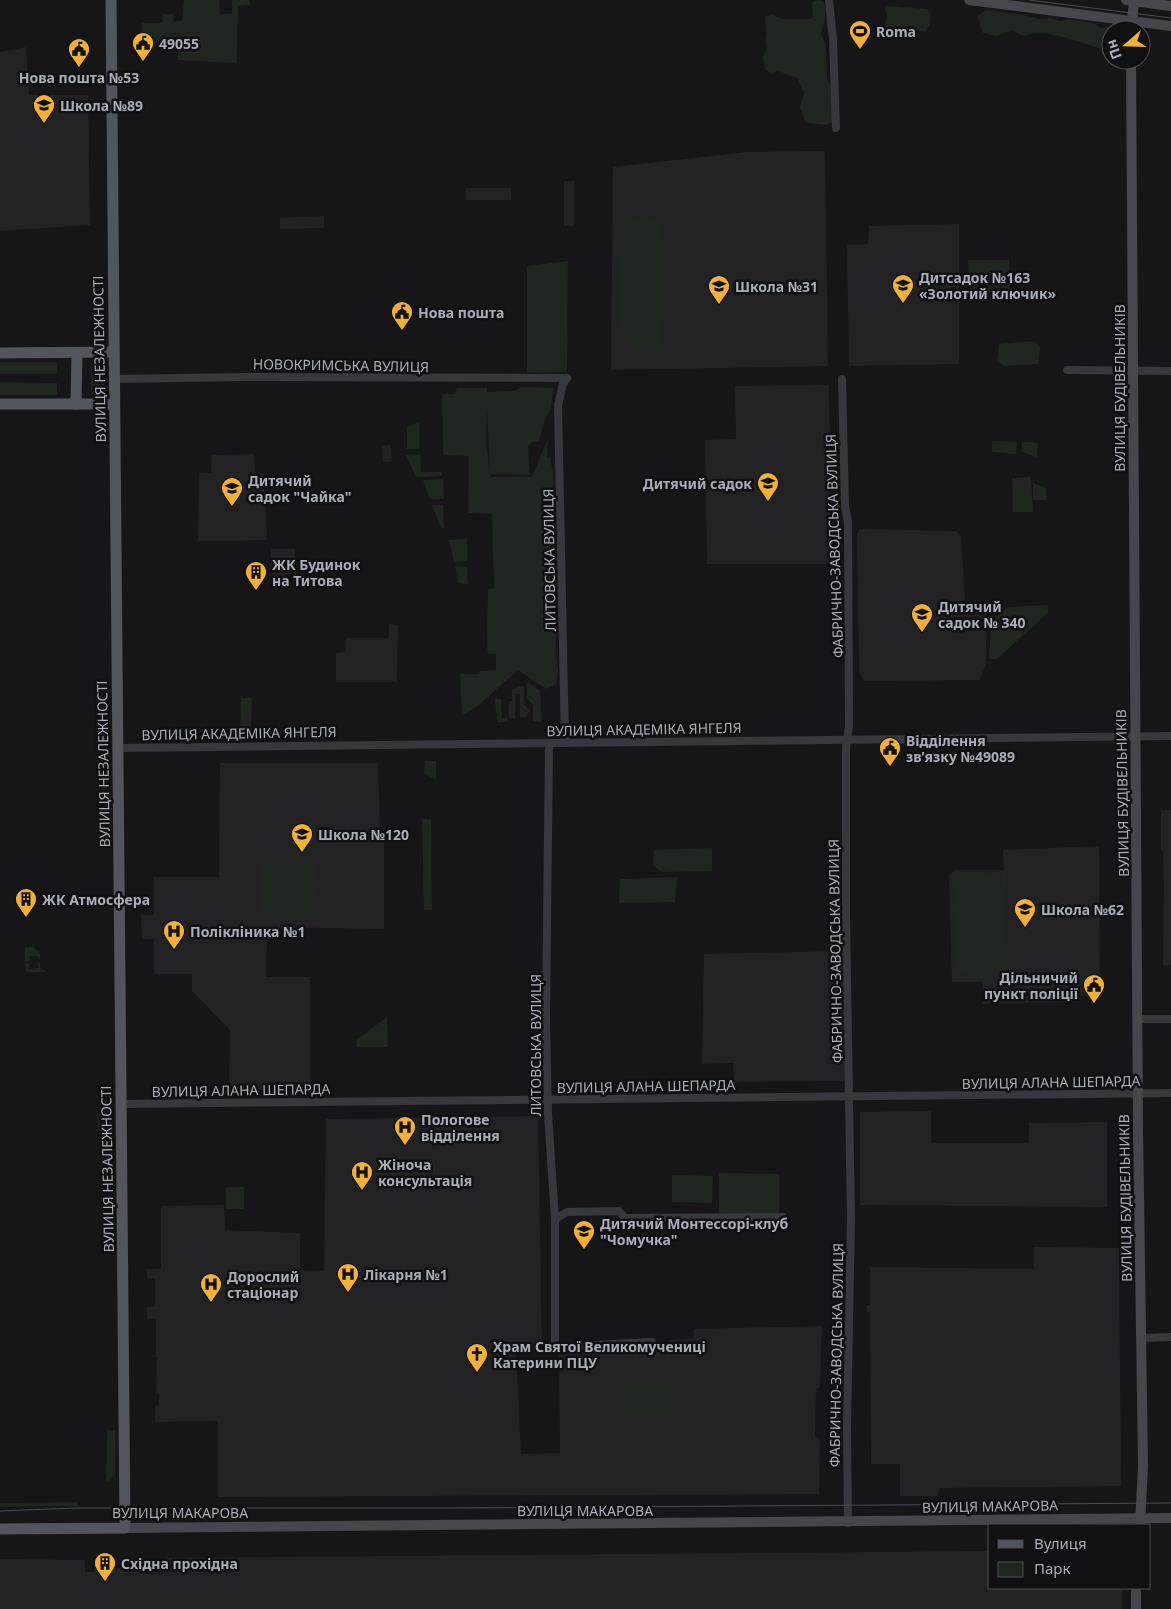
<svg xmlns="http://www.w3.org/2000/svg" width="1171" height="1609" viewBox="0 0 1171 1609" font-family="'Noto Sans',sans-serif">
  <rect width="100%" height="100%" fill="#161618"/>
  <g fill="#222225">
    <path d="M26,47L29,95H88L90,225L0,231V52Z"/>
    <path d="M825,151L828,366L611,370L613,167L748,152Z"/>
    <rect x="564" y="181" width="10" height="45"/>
    <rect x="466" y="188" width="45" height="12"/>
    <path d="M324,216V228L280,229V218Z"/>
    <path d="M959,224V364L849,366L847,245L868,244L869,226Z"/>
    <path d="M829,385L832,564H707L705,440L736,439L735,386Z"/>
    <path d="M391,445L392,462H383L382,446Z"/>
    <path d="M254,454L255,474H264L267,540L198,541L199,473H211L212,455Z"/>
    <path d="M860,529L956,531L961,536L965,602H987L986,663L980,680L865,681L859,672L857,533Z"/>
    <path d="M271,549H295V558H289V574L284,575V581H272Z"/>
    <path d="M389,624L398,625L397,682H336V653L345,652L346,638H389Z"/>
    <path d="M220,763H378L380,830H384V929L267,927L266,977H310V1088L229,1090L230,1030L192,991V974H154V939H142L141,915H154V877H219Z"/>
    <path d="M1161,810H1171V965H1163L1164,888L1163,851H1161Z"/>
    <path d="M1099,846L1100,995L1078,996V1002L983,1004V982H952L949,875L954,870H1004L1003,850Z"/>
    <path d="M843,951L845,1081L734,1082L733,1063L702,1064L704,954Z"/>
    <path d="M931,1111V1143H1029V1123L1107,1122V1207L860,1205V1112Z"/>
    <path d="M538,1116L542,1349L516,1351L521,1454L560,1453L559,1351L669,1349V1340L693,1338L694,1329L822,1326L820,1387L816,1389L815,1426V1436L820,1439L819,1494L218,1497V1421L155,1422V1406L159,1405V1394L156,1393L157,1357H147L156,1356V1319H147V1307H155V1278H147V1269H161V1206L224,1205L225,1230L300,1233V1270L324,1271L326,1119Z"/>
    <path d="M1034,1247L1119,1248L1121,1486L939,1488L938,1496H900V1464H871L870,1312H867V1305H870V1267L1034,1269Z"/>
    <path d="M990,1551V1588H1122V1609H0V1559L85,1560V1572H95V1568H155L156,1573H165V1558Z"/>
  </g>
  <g fill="#1e261f" fill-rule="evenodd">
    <path d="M184,0H219L220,14H232V0H250V5L238,6L237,63L178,60V44H143L142,23H162L163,14H173L174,21H182Z"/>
    <path d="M819,0L824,2C828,15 824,22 821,34L826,44L827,78L832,88L833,121L827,125L806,123L800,107L804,93L797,78L778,71L771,73L766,70L763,58L767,48C763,38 769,31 765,22L766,16L773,15L782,19H810L813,17L812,4L814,1Z"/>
    <path d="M888,6L927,9L931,14L930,24L925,32L912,29L890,32L885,26L887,17L885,9Z"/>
    <path d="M986,10L1025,15L1038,19L1050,18L1061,21L1069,19L1093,23L1101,28L1119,25L1127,30H1111V59L1104,57L1099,48C1077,42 1045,27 1023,36L1012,30L997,36L983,33L977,16Z"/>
    <path d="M643,216C651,218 658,220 661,229C667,245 666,324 660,341C657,349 650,352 642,353C635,352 628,349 624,341C618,324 619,245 625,229C628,220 635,218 643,216Z"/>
    <path d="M968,260H1009L1010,293H969Z"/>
    <path d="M568,261L567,372L527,373V266Z"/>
    <path d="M1034,341L1040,347L1038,364L1004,366L997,362L999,344Z"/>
    <rect x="0" y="362" width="57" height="12"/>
    <rect x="91" y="362" width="13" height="33"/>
    <path d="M0,382L57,383V395H0Z"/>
    <path d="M520,387L553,388L551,409L545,419L539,441L532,442L528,447L530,475L490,474L492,477H532L548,438L547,458L550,457L553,473L555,564L553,579L556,595V654L558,671L556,684L546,689L518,670L480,704L462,716L460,674H479L480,671L496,670V654H488L487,646L488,589L494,588L492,514L468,513L469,456L443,455L442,394H455L457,388H487V392L515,391ZM487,408V409L490,473L486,443Z"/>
    <path d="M419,422V449H407V427Z"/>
    <path d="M992,441L1017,442L1016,454L992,452Z"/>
    <path d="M1022,442L1038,443L1037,458L1021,451Z"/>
    <path d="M420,454L421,472H442V476L416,477L406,455Z"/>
    <path d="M1031,477L1033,512H1013L1012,478Z"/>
    <path d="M443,479L444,499H430L423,480Z"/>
    <path d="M1033,483L1046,488V500H1033Z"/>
    <path d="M432,505H443L444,528H441Z"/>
    <path d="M467,539V561L454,562L449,540Z"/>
    <path d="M455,566L467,567L468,584L458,583Z"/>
    <path d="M1048,605V613L997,659H989L991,620L1008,607Z"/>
    <path d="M528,682L540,691L542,722L533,721V705L527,698L526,684Z"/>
    <path d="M520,686H524V705L530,710L526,718L520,717V694H515V718H509V701H512V690Z"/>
    <path d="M241,698H252L251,728L240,729Z"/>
    <path d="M495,699H501L502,718H507L508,722H497Z"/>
    <path d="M425,761H436V780L424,773Z"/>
    <path d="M422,819H431L432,910H424Z"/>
    <path d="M712,848V871L662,872L653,866L654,850Z"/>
    <path d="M261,863L315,864L314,915L261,914Z"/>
    <path d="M1002,872H1006L1008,999H1004V968C993,970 989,983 973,978C966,976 961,972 958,966C954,957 956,945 955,935C954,915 946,883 971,874C981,870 991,876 998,883L1001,882Z"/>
    <path d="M677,877L675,902L619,903L620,879Z"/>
    <path d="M25,947H33L40,954V961L38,956H29V962H25Z"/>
    <path d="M25,963H29V969L38,968V963H40V967L47,972H26Z"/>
    <path d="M387,1017L388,1047H357L356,1040Z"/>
    <path d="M97,1113H104V1144L100,1143Z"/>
    <path d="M719,1173L779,1174V1214L719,1213Z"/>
    <path d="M672,1175L713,1176L712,1203L672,1202Z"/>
    <rect x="226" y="1187" width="18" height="22"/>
    <rect x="623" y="1384" width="48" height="31"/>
    <path d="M107,1430H116L115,1474L109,1482H106Z"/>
    <path d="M77,1502L78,1506L0,1507V1503Z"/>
  </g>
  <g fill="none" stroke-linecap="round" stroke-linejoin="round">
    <g stroke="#37383d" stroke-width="8">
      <path d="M829,0L833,40L836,128"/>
      <path d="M1067,370L1171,371"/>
      <path d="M114,379L246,377L567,378"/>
      <path d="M842,379L845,507L848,522L849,726L846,747V917L851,1219L847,1426L848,1523"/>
      <path d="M549,743L546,1021L548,1114L555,1219V1347L652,1342"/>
      <path d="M565,743L558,405L563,384L567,378"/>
      <path d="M118,748L1171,736"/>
      <path d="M1137,1019H1171"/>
      <path d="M122,1104L1171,1093"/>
      <path d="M555,1219L567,1212L619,1211L625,1218L783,1217"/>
      <path d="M1141,1338L1171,1337"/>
    </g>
    <g stroke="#45474d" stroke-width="10">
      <path d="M969,0L1171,26"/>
      <path d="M1126,0L1171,6"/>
      <path d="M1131,30L1134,1"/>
      <path d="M1131,60L1138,1125L1143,1467L1140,1525"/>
      <path d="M125,1528L1171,1518"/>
      <path d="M1136,1609V1588"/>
    </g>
    <g stroke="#53555c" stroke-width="11">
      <path d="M0,353L113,352"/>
      <path d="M0,404H114"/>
      <path d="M76,404L77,353"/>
      <path d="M0,1529L125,1528L111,0"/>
    </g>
    <g stroke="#4a4c52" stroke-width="1">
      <path d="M1029,0L1171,18"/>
      <path d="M0,1511L75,1508H453L1171,1503"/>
    </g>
  </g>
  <defs>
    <g id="stadium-pin" transform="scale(1.125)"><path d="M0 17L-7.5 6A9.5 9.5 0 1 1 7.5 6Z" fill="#f2b134" stroke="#111113"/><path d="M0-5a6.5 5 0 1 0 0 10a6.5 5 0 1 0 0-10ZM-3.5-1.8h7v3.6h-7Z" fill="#111"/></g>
    <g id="civic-pin" transform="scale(1.125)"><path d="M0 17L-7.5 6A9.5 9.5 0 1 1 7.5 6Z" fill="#f2b134" stroke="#111113"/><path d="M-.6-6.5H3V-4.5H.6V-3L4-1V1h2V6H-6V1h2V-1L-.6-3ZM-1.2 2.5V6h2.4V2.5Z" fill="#111"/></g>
    <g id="school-pin" transform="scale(1.125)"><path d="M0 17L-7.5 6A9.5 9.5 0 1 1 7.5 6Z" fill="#f2b134" stroke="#111113"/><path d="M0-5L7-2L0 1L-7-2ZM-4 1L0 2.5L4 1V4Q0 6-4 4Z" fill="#111"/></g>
    <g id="building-pin" transform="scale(1.125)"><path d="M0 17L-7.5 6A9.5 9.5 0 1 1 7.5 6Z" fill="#f2b134" stroke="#111113"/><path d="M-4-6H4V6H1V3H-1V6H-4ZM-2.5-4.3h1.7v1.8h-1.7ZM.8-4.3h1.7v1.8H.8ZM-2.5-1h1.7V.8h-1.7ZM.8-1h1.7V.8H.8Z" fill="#111"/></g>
    <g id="hospital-pin" transform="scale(1.125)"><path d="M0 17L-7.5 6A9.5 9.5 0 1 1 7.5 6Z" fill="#f2b134" stroke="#111113"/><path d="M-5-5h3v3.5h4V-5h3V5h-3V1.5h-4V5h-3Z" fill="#111"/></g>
    <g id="church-pin" transform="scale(1.125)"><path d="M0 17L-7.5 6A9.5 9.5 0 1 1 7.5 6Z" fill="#f2b134" stroke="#111113"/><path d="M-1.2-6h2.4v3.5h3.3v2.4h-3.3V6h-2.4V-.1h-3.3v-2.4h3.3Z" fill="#111"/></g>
  </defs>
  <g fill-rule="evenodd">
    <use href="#stadium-pin" x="860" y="31"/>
    <use href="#civic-pin" x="143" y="43"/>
    <use href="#civic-pin" x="79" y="49"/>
    <use href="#school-pin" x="44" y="105"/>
    <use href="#school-pin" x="903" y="285"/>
    <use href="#school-pin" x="719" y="286"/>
    <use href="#civic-pin" x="402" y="312"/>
    <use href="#school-pin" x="768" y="483"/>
    <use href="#school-pin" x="232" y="488"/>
    <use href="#building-pin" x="256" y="572"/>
    <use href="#school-pin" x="922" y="614"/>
    <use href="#civic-pin" x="890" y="748"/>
    <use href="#school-pin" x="302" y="834"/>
    <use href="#building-pin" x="26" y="899"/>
    <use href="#school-pin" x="1025" y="909"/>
    <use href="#hospital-pin" x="174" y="931"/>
    <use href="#civic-pin" x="1094" y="985"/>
    <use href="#hospital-pin" x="405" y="1127"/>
    <use href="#hospital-pin" x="362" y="1172"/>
    <use href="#school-pin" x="584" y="1231"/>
    <use href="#hospital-pin" x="348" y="1274"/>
    <use href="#hospital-pin" x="211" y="1284"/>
    <use href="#church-pin" x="477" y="1354"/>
    <use href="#building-pin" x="105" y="1563"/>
  </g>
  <g text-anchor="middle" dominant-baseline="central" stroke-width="5" stroke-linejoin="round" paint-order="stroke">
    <g font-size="14" font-weight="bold" fill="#a8adb8" stroke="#111113" text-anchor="start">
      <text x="876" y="31">Roma</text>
      <text x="159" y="43">49055</text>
      <text x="79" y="77" text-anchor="middle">Нова пошта №53</text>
      <text x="60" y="105">Школа №89</text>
      <text x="919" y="277">Дитсадок №163<tspan x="919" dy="16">«Золотий ключик»</tspan></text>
      <text x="735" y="286">Школа №31</text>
      <text x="418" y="312">Нова пошта</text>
      <text x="248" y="480">Дитячий<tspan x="248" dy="16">садок "Чайка"</tspan></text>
      <text x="752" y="483" text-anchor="end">Дитячий садок</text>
      <text x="272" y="564">ЖК Будинок<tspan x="272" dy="16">на Титова</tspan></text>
      <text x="938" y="606">Дитячий<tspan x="938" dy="16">садок № 340</tspan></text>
      <text x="906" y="740">Відділення<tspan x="906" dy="16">зв’язку №49089</tspan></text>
      <text x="318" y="834">Школа №120</text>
      <text x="42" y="899">ЖК Атмосфера</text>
      <text x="1041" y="909">Школа №62</text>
      <text x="190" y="931">Полікліника №1</text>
      <text x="1078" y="977" text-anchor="end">Дільничий<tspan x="1078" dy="16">пункт поліції</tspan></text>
      <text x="421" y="1119">Пологове<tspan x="421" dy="16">відділення</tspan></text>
      <text x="378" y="1164">Жіноча<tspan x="378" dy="16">консультація</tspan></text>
      <text x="600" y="1223">Дитячий Монтессорі-клуб<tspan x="600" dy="16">"Чомучка"</tspan></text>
      <text x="364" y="1274">Лікарня №1</text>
      <text x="227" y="1276">Дорослий<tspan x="227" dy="16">стаціонар</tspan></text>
      <text x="493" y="1346">Храм Святої Великомучениці<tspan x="493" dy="16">Катерини ПЦУ</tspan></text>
      <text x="121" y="1563">Східна прохідна</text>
    </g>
    <g font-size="14" fill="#a8adb8" stroke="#111113">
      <text transform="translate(99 359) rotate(-91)">ВУЛИЦЯ НЕЗАЛЕЖНОСТІ</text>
      <text transform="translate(341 365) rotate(1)">НОВОКРИМСЬКА ВУЛИЦЯ</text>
      <text transform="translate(1119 388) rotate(-90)">ВУЛИЦЯ БУДІВЕЛЬНИКІВ</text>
      <text transform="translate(834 546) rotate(-92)">ФАБРИЧНО-ЗАВОДСЬКА ВУЛИЦЯ</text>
      <text transform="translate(549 560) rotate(-91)">ЛИТОВСЬКА ВУЛИЦЯ</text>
      <text transform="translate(644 729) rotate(-1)">ВУЛИЦЯ АКАДЕМІКА ЯНГЕЛЯ</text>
      <text transform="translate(239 733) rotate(-1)">ВУЛИЦЯ АКАДЕМІКА ЯНГЕЛЯ</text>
      <text transform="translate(103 764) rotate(-91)">ВУЛИЦЯ НЕЗАЛЕЖНОСТІ</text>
      <text transform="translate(1122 793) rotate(-91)">ВУЛИЦЯ БУДІВЕЛЬНИКІВ</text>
      <text transform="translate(835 951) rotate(-91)">ФАБРИЧНО-ЗАВОДСЬКА ВУЛИЦЯ</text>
      <text transform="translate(535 1045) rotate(-90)">ЛИТОВСЬКА ВУЛИЦЯ</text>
      <text transform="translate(1051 1082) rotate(-1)">ВУЛИЦЯ АЛАНА ШЕПАРДА</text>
      <text transform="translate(646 1086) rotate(-1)">ВУЛИЦЯ АЛАНА ШЕПАРДА</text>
      <text transform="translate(241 1090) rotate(-1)">ВУЛИЦЯ АЛАНА ШЕПАРДА</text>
      <text transform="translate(107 1169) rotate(-91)">ВУЛИЦЯ НЕЗАЛЕЖНОСТІ</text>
      <text transform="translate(1125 1198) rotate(-91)">ВУЛИЦЯ БУДІВЕЛЬНИКІВ</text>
      <text transform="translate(836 1355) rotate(-89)">ФАБРИЧНО-ЗАВОДСЬКА ВУЛИЦЯ</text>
      <text transform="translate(990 1506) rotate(-1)">ВУЛИЦЯ МАКАРОВА</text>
      <text x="585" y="1510">ВУЛИЦЯ МАКАРОВА</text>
      <text x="180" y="1512">ВУЛИЦЯ МАКАРОВА</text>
    </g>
  </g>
  <rect x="988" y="1524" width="162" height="65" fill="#111113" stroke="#4d4f55"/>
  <rect x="998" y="1540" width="25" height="8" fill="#53555c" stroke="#4d4f55"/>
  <text x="1034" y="1549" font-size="15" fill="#a8adb8">Вулиця</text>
  <rect x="998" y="1562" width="25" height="15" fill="#1e261f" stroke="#4d4f55"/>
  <text x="1034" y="1574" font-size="15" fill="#a8adb8">Парк</text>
  <g transform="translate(1126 45) rotate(250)"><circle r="24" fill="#111113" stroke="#4d4f55"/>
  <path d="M0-4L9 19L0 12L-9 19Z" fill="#f2b134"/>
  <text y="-8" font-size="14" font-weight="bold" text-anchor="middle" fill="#a8adb8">Пн</text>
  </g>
</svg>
